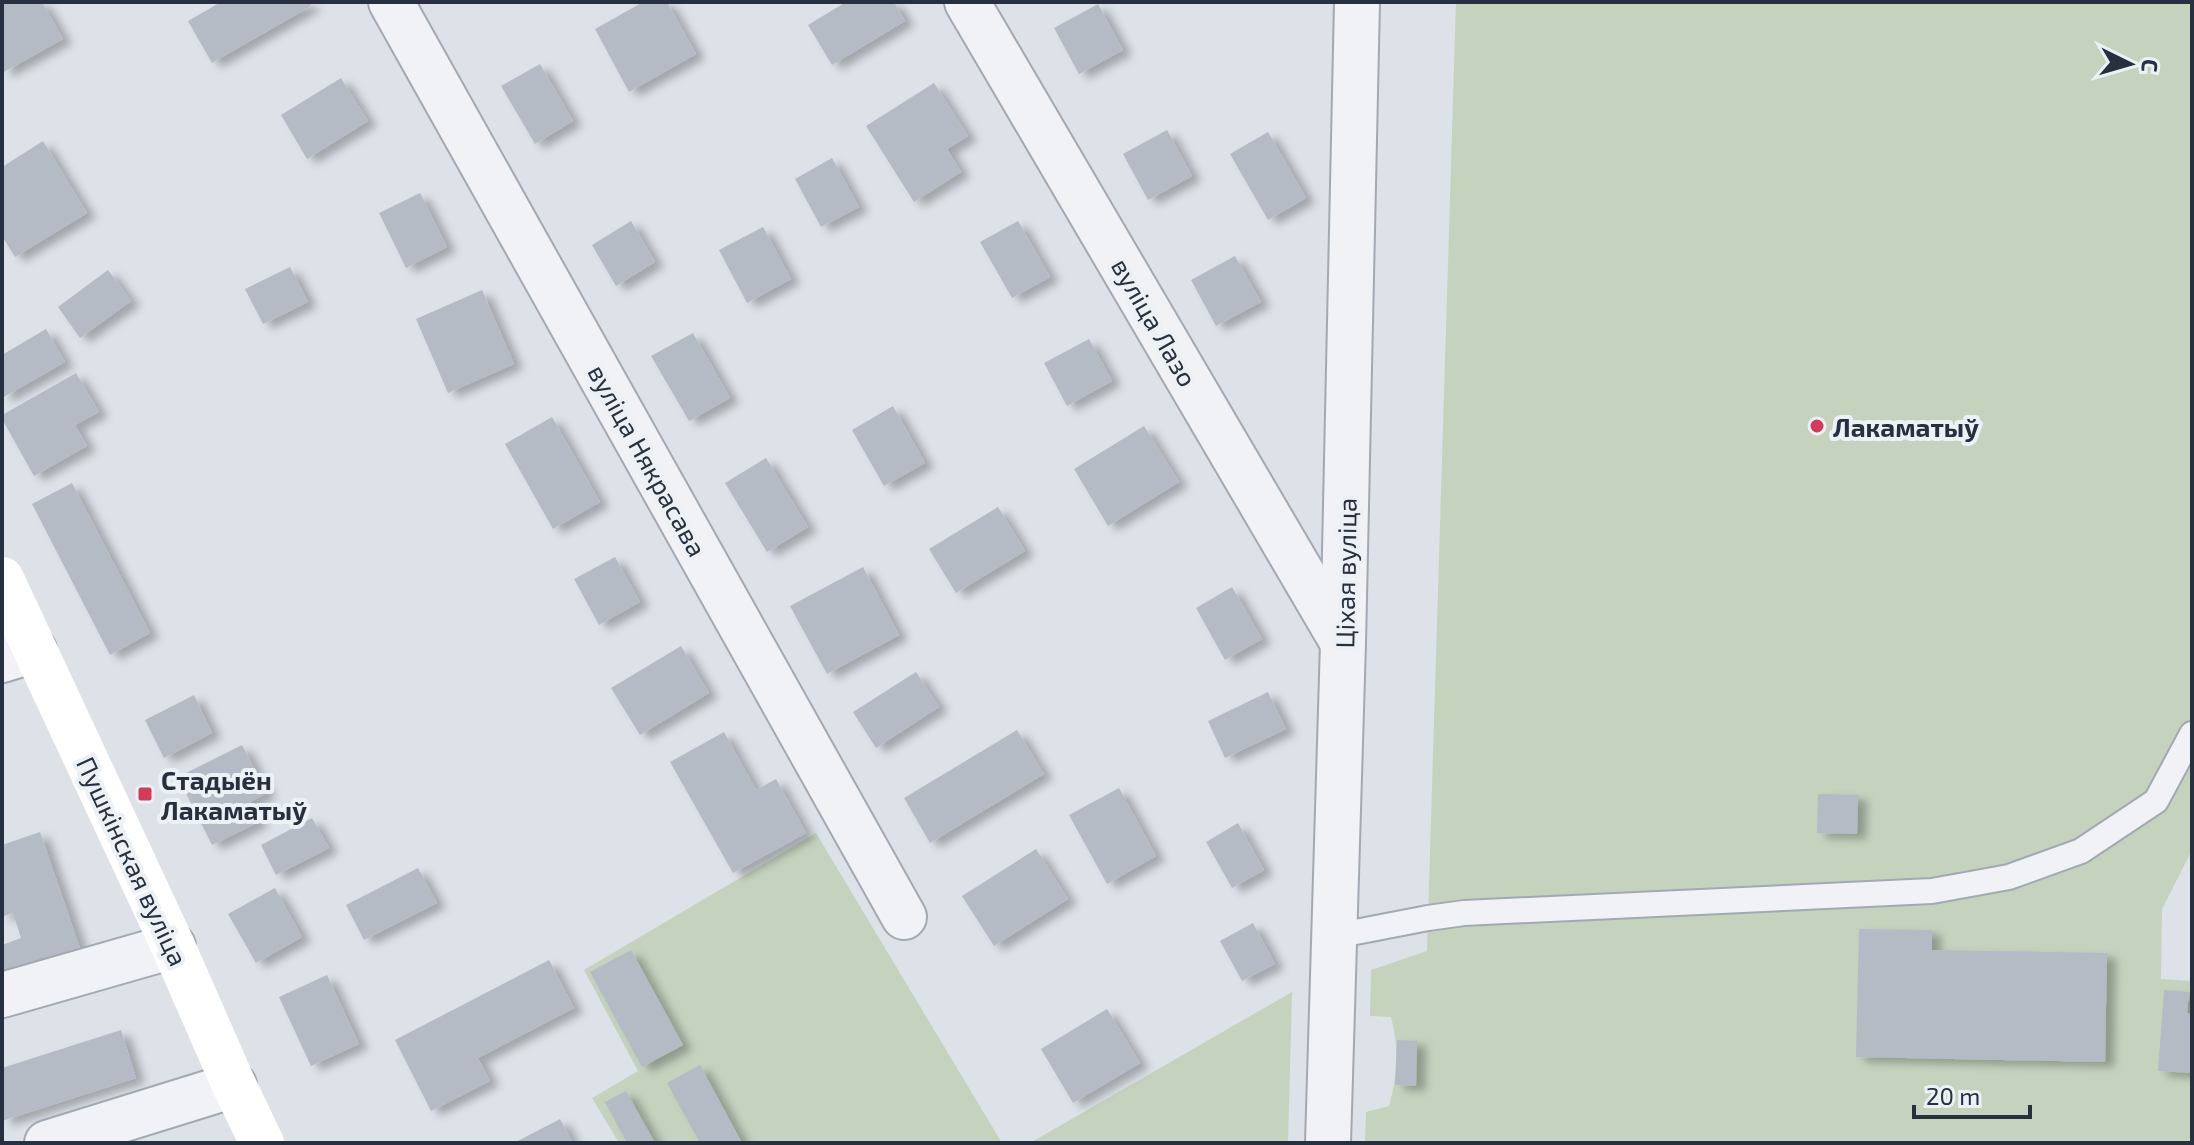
<svg xmlns="http://www.w3.org/2000/svg" width="2194" height="1145" viewBox="0 0 2194 1145" font-family="'Exo 2',sans-serif">
  <defs>
    <filter id="shadow"><feDropShadow dx="9" dy="5" stdDeviation="4" flood-color="#0004"/></filter>
  </defs>
  <rect width="100%" height="100%" fill="#dde2e8"/>
  <g fill="#c4d2be">
    <path d="M1456,2H2192V850L2162,909L2161,979L2192,981V1143H1365L1366,1112L1389,1106C1398,1076 1399,1047 1391,1017L1370,1016L1371,970L1427,951Z"/>
    <path d="M816,833L1002,1143H619L592,1098L638,1071L584,970Z"/>
    <path d="M1292,992L1288,1143H1030Z"/>
  </g>
  <g fill="#b4bbc5" filter="url(#shadow)">
    <path d="M2,2H42L63,39L2,73Z"/>
    <path d="M221,2H309L311,6L212,63L188,21Z"/>
    <path d="M643,2H667L696,54L629,92L595,29Z"/>
    <path d="M846,2H894L905,21L832,65L808,25Z"/>
    <path d="M1098,4L1123,50L1079,74L1054,28Z"/>
    <path d="M540,64L573,121L535,144L501,86Z"/>
    <path d="M341,78L368,121L307,159L281,115Z"/>
    <path d="M934,83L968,136L947,149L961,172L914,202L866,126Z"/>
    <path d="M1167,130L1192,176L1148,200L1123,154Z"/>
    <path d="M1268,132L1306,198L1268,220L1230,154Z"/>
    <path d="M43,141L87,213L15,257L2,236V167Z"/>
    <path d="M832,158L859,207L821,227L795,179Z"/>
    <path d="M420,193L447,247L406,268L379,213Z"/>
    <path d="M631,221L655,262L616,286L592,245Z"/>
    <path d="M1018,221L1050,277L1012,298L980,242Z"/>
    <path d="M763,227L791,279L747,303L719,250Z"/>
    <path d="M1235,256L1261,302L1216,326L1191,280Z"/>
    <path d="M290,267L308,302L263,324L245,289Z"/>
    <path d="M108,270L131,301L80,338L58,307Z"/>
    <path d="M482,290L514,364L448,393L416,319Z"/>
    <path d="M46,329L65,362L2,398V355Z"/>
    <path d="M693,333L730,398L689,421L651,356Z"/>
    <path d="M1089,339L1112,381L1067,406L1044,363Z"/>
    <path d="M76,373L99,412L75,425L87,446L34,476L2,419V415Z"/>
    <path d="M893,406L925,463L884,486L852,430Z"/>
    <path d="M552,417L600,502L553,529L505,444Z"/>
    <path d="M1144,426L1179,482L1108,526L1074,469Z"/>
    <path d="M766,458L808,527L767,552L725,483Z"/>
    <path d="M72,483L150,633L110,655L32,504Z"/>
    <path d="M998,507L1025,551L956,593L929,549Z"/>
    <path d="M615,557L640,602L599,625L574,579Z"/>
    <path d="M863,567L899,635L827,674L790,606Z"/>
    <path d="M1232,587L1262,639L1225,660L1196,608Z"/>
    <path d="M681,646L709,693L640,735L611,688Z"/>
    <path d="M916,672L939,707L876,748L853,712Z"/>
    <path d="M1268,692L1286,729L1225,758L1208,721Z"/>
    <path d="M194,695L212,733L164,758L145,720Z"/>
    <path d="M1017,730L1044,774L930,843L904,798Z"/>
    <path d="M724,732L756,790L776,779L806,833L733,873L670,762Z"/>
    <path d="M242,745L267,793L250,802L259,822L212,845L178,777Z"/>
    <path d="M1119,788L1156,856L1107,884L1069,815Z"/>
    <path d="M1818,794L1858,795L1857,834L1817,833Z"/>
    <path d="M312,818L329,848L276,875L261,845Z"/>
    <path d="M1238,823L1264,870L1232,888L1206,842Z"/>
    <path d="M40,832L82,954L6,980L2,968V945L21,938L13,913L2,917V845Z"/>
    <path d="M1036,849L1068,899L994,946L962,896Z"/>
    <path d="M418,868L437,903L364,940L346,905Z"/>
    <path d="M275,888L302,937L256,963L228,914Z"/>
    <path d="M1253,923L1275,964L1242,981L1220,941Z"/>
    <path d="M1859,929L1932,930V950L2107,953L2105,1062L1856,1057Z"/>
    <path d="M631,950L683,1045L642,1067L590,972Z"/>
    <path d="M549,960L574,1008L478,1058L490,1081L431,1111L395,1040Z"/>
    <path d="M327,975L359,1044L311,1066L279,997Z"/>
    <path d="M2164,990L2189,992L2187,1013H2192V1073L2158,1071Z"/>
    <path d="M1107,1009L1140,1063L1073,1103L1041,1049Z"/>
    <path d="M121,1030L136,1078L2,1121V1068Z"/>
    <path d="M1397,1040L1417,1041L1416,1086L1395,1085Z"/>
    <path d="M700,1065L742,1143H700L667,1083Z"/>
    <path d="M626,1091L655,1143H627L605,1102Z"/>
    <path d="M560,1119L573,1143H514Z"/>
  </g>
  <g fill="none" stroke-linecap="round" stroke-linejoin="round">
    <g stroke="#a2a9b2" stroke-width="28">
      <path id="lane" d="M1335,936L1428,918L1464,913L1932,891L2009,877L2081,851L2156,801L2192,734"/>
    </g>
    <g stroke="#a2a9b2" stroke-width="48">
      <g id="street">
        <path d="M391,2L904,917"/>
        <path d="M967,2L1343,643"/>
        <path d="M2,660L34,650"/>
        <path d="M2,995L173,946"/>
        <path d="M47,1143L234,1085"/>
        <path d="M1328,1143L1343,643L1357,2"/>
      </g>
    </g>
    <use href="#lane" stroke="#f0f2f6" stroke-width="24"/>
    <use href="#street" stroke="#f0f2f6" stroke-width="44"/>
    <path stroke="#fff" stroke-width="44" d="M2,579L173,946L234,1085L262,1143"/>
  </g>
  <g fill="#d43b59" stroke="#ecf1f5" stroke-width="3">
    <circle cx="1817" cy="426" r="8"/>
    <rect x="137" y="786" width="16" height="16" rx="4"/>
  </g>
  <g text-anchor="middle" dominant-baseline="central" stroke-width="8" stroke-linejoin="round" paint-order="stroke">
    <g font-size="26" fill="#26303f" stroke="#ecf1f5">
      <text transform="translate(1155 322) rotate(60)">вуліца Лазо</text>
      <text transform="translate(648 460) rotate(61)">вуліца Някрасава</text>
      <text transform="translate(1345 573) rotate(-89)">Ціхая вуліца</text>
      <text transform="translate(133 861) rotate(65)">Пушкінская вуліца</text>
    </g>
    <g font-size="26" font-weight="bold" fill="#26303f" stroke="#ecf1f5" text-anchor="start">
      <text x="1833" y="426">Лакаматыў</text>
      <text x="161" y="779">Стадыён<tspan x="161" dy="30">Лакаматыў</tspan></text>
    </g>
  </g>
  <rect width="2194" height="1145" fill="none" stroke="#26303f" stroke-width="8"/>
  <g transform="translate(2130 64) rotate(95)" stroke="#ecf1f5" stroke-width="6" paint-order="stroke">
  <path d="M0-6L14 30L0 20L-14 30Z" fill="#26303f"/>
  <text y="-12" font-size="22" font-weight="bold" text-anchor="middle" fill="#26303f">С</text>
  </g>
  <path d="M1914 1105v12h116v-12" fill="none" stroke="#26303f" stroke-width="4"/>
  <text x="1926" y="1105" font-size="24" fill="#26303f" stroke="#ecf1f5" stroke-width="6" paint-order="stroke">20 m</text>
</svg>
